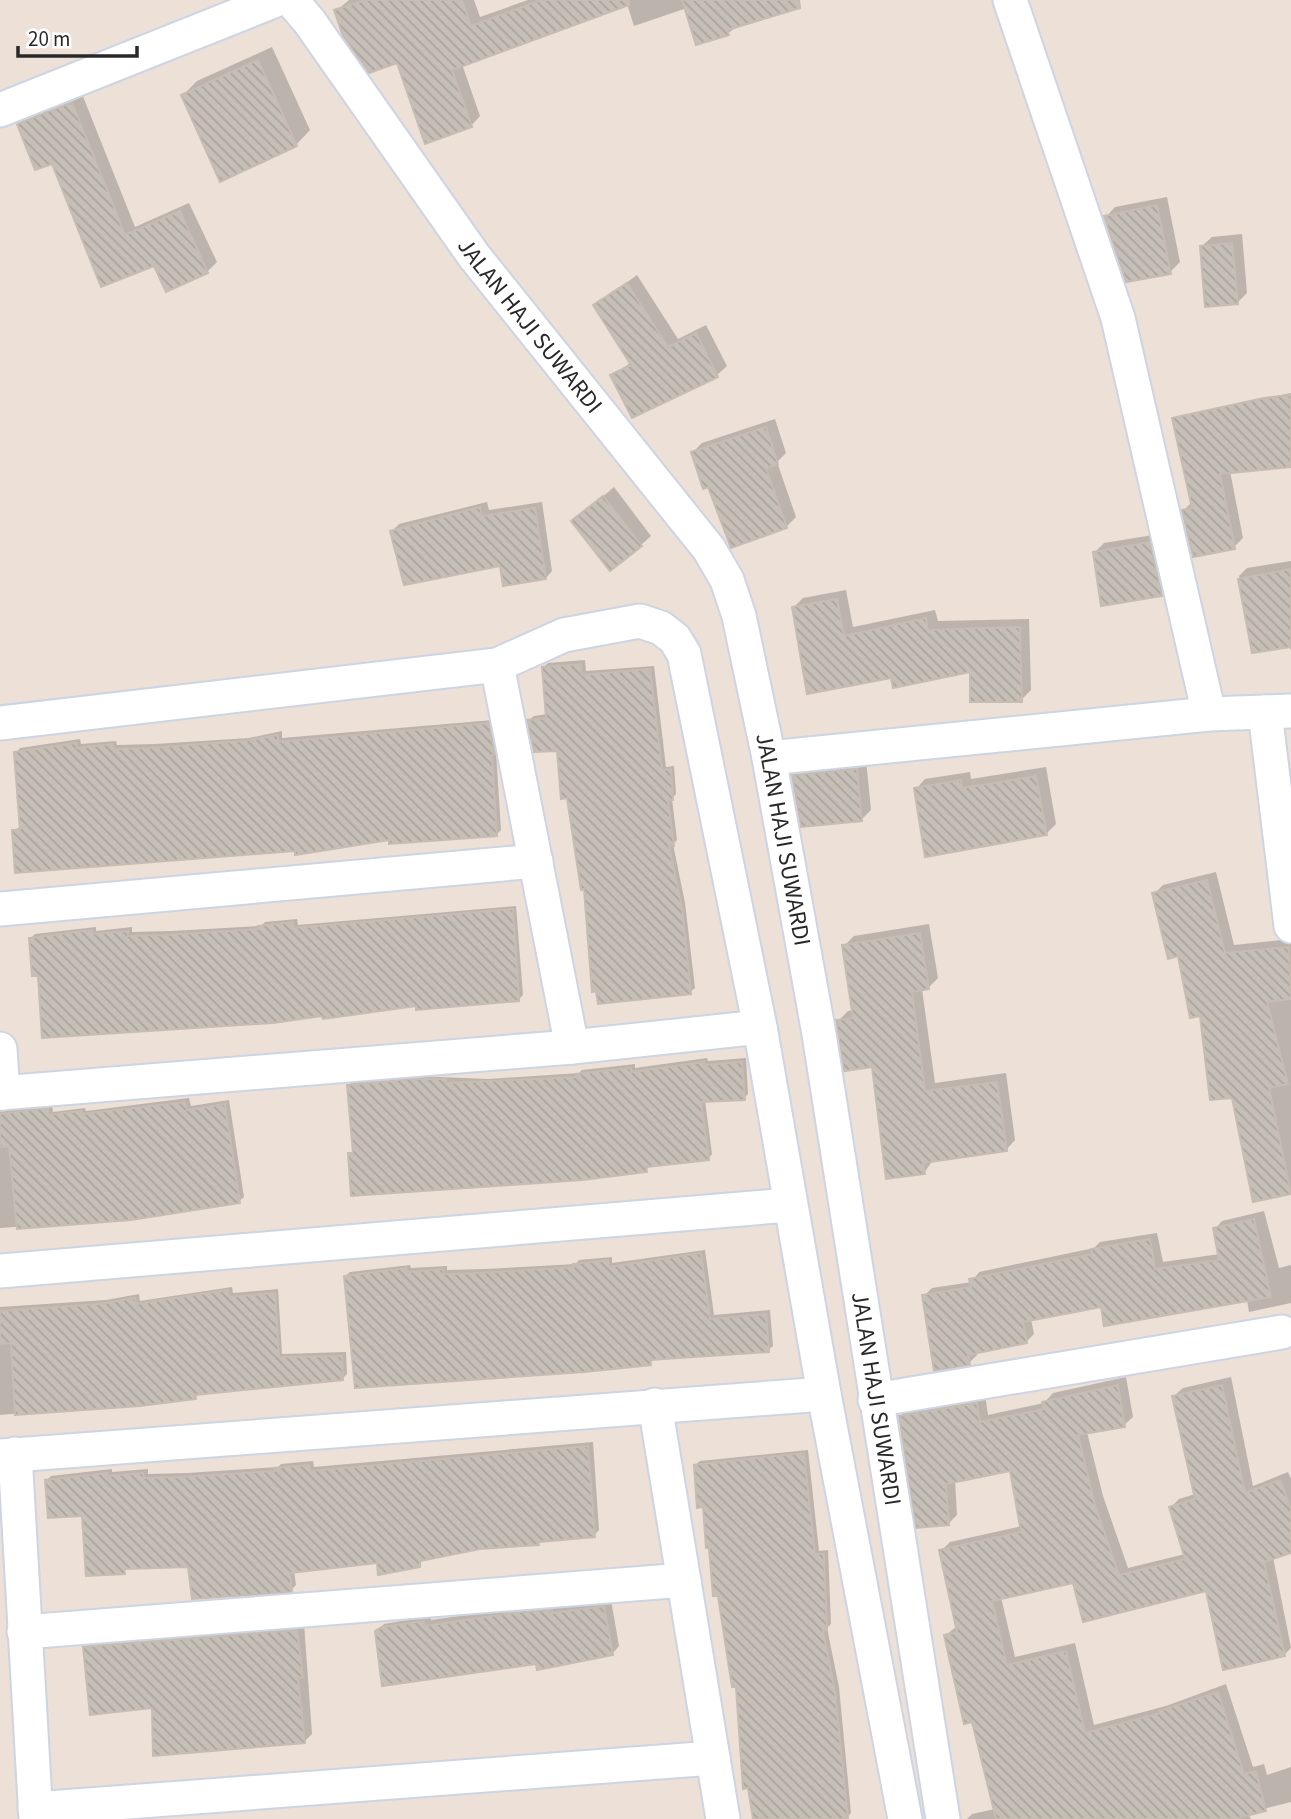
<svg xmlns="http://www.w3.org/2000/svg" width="1291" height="1819" viewBox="0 0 1291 1819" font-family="'Source Sans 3',sans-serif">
<defs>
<pattern id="building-back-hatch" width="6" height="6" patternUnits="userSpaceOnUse" patternTransform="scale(1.75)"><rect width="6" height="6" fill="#c6bfb7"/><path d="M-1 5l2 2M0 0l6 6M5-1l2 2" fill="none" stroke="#aaa49d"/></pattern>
</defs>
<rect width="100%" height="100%" fill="#ece0d7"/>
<!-- shadow -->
<path fill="#0003" d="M349,0H474L480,17L528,0H778L728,33L687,8L634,26L627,4L462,64L480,116L471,126L398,60L336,11Z
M272,47L310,130L296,145L183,95L197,81Z
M82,94L135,227L189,203L217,262L207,272L155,264L102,285L53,162L19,124L29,115Z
M1167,197L1180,262L1170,272L1106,217L1115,207Z
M1242,234L1247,293L1237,303L1202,246L1212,237Z
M637,275L678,339L706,325L727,366L717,375L613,376L631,362L596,305Z
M1291,393V465L1230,471L1243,538L1234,547L1184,510L1192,502L1184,415Z
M775,419L786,453L777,462L796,517L786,527L709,485L693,452L702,443Z
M614,487L651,536L641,545L574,521Z
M487,502L489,510L542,502L552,571L546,578L392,531L399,524Z
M1159,534L1171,585L1161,594L1095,552L1104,543Z
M1291,561V650L1288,645L1253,651L1239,576L1247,568Z
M846,590L853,627L935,610L938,621L1029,619L1031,690L1021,700L971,670L893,676L794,607L803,598Z
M585,660L586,671L654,666L666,767L674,766L676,794L672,799L677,840L673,844L685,903L695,988L690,992L586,887L559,749L529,720L534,716L548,714L544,667L548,663Z
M493,720L499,749L496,752L501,830L497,834L390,838L296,849L13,831L21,826L16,753L20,748L80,739L81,744L116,741L117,745L155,744L249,738L282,731V738Z
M866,760L871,810L861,820L794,776L803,766Z
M1046,767L1056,824L1046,834L916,789L925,779L970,772L971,779Z
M1216,872L1234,945L1291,939V1192L1255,1200L1233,1096L1154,894L1163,885Z
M516,906L523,995L518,1000L417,1004L324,1014L39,974L31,938L35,934L96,927V931L132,927V932L171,931L261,926L265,922L297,919L298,925Z
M929,924L938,978L928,988L922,989L935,1083L1006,1073L1015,1140L1006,1150L933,1160L924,1173L874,1065L838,1021L848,1011L854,1010L844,946L854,936Z
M707,1058L708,1061L746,1058L748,1094L744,1098L705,1100L712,1154L708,1159L650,1166L646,1170L350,1154L354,1149L348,1086L353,1082L415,1076L488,1079L579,1073L582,1070L635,1064V1068Z
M189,1098L191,1106L229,1100L244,1197L239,1201L131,1219L0,1228V1108L52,1105L53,1112L85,1108L86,1111Z
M1264,1211L1279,1268L1291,1265V1303L1249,1312L1247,1300L1102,1305L1031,1319L1034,1334L1026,1342L976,1351L977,1355L969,1363L924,1296L932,1288L972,1282L979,1272L1094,1248L1100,1242L1157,1233L1163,1262L1220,1254L1215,1229L1222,1221Z
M705,1250L714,1315L770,1310L773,1346L768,1350L655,1358L650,1363L345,1276L350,1272L410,1265L411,1268L447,1266V1270L485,1269L576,1264L579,1260L612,1257V1263Z
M232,1287L233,1293L278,1289L282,1354L346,1352L347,1374L343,1378L199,1394L195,1398L0,1415V1307L106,1300L139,1294L140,1301Z
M1126,1377L1133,1417L1124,1425L1087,1432L1103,1496L1128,1568L1185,1554L1171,1507L1179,1499L1195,1494L1174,1396L1183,1388L1231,1377L1253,1486L1288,1472L1291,1479V1551L1273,1557L1291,1648L1284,1655L1207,1589L1074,1581L1001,1597L1015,1657L1075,1643L1094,1725L1166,1706L1226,1684L1253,1767L1264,1764L1267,1775L1291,1767V1802L1248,1813L1251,1819H967L972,1814L995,1809L973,1720L946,1635L957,1626L941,1551L950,1542L1022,1526L1011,1469L955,1480L957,1515L949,1523L901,1416L909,1408L985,1395L988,1415L1044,1403L1053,1393Z
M593,1442L599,1530L594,1535L542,1540L538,1544L480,1547L424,1559L419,1565L379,1561L294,1571L296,1585L291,1590L189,1566L128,1567L124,1572L84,1514L46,1481L51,1476L112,1469V1472L148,1469V1474L187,1473L278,1467L281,1464L313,1461L314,1467Z
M808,1450L819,1551L828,1550L831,1624L827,1628L839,1687L851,1813L847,1817L831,1819H754L738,1685L695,1465L700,1461Z
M611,1600L619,1646L613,1653L538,1662L377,1631L384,1624L431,1616V1620L527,1606L558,1604L559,1607Z
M304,1623L312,1734L304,1742L154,1706L85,1647L92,1640Z"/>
<!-- building -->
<path fill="url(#building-back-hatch)" stroke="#c7bcb1" stroke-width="2" d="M365,0H462L471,26L541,0H629V5L452,70L472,127L425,144L397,63L369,73L343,36L334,10Z
M682,0H799L800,8L727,30L729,35L696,45Z
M258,60L297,146L220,182L181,95Z
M72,102L125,235L180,211L208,273L166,292L154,266L101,287L52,164L35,170L17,124Z
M1157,205L1171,274L1126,282L1104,216Z
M1232,243L1238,304L1205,307L1200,246Z
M627,283L668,347L696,333L718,377L632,418L610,375L631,365L593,305Z
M1291,395V467L1220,474L1235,549L1193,557L1182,510L1192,508L1172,418L1264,398Z
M766,427L778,464L766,468L787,528L731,548L708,487L703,489L691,452Z
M603,496L642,546L610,571L571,521Z
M480,507L482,516L535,508L546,579L503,586L500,566L404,585L390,531Z
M1150,542L1162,596L1101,606L1093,552Z
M1291,569V647L1252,653L1238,579Z
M837,599L844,636L926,618L928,630L1020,627L1022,702H970V672L893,688L891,678L807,694L792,607Z
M581,664L582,675L650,669L662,770L671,769L673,800L668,801L674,846H669L682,908L691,994L598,1004L596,991L592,992L584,889L581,890L567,798L561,799L557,751L534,752L527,720L546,718L542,667Z
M489,723L495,755H492L497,836L389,844V840L295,855V851L15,873L12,830H20L14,752L76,743L77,748L112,744L113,749L149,748L243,741L278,735V742Z
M857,769L862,821L801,827L792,775Z
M1036,776L1047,835L925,857L914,788L961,780L962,788Z
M1207,880L1225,953L1289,947L1291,999L1267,1002L1288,1084L1269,1088L1291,1194L1253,1202L1232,1098L1210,1100L1200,1016L1190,1018L1178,956L1168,959L1152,893Z
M513,909L519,1001L416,1010V1006L323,1019L322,1016L273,1023L42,1038L38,976H32L29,938L92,930V934L128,931V936L165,935L259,929L258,926L293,922L294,928Z
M920,933L929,989L912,992L925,1091L997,1082L1007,1151L923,1163L925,1174L886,1179L872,1067L844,1071L836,1020L853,1018L842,945Z
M704,1062V1065L742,1062L745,1100L701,1102L709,1160L646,1167L647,1172L582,1180L351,1196L348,1153H353L347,1085L410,1079H446V1083L576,1077V1074L631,1068V1072Z
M185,1102L187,1110L225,1104L240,1203L131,1220L17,1229L9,1146L0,1147V1114L48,1108L49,1115L81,1111L82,1114Z
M1254,1219L1271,1297L1104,1326L1101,1307L1023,1322L1027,1343L968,1355L970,1365L934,1371L922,1295L971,1287L969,1279L1092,1254L1091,1249L1150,1239L1155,1269L1219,1260L1213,1228Z
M701,1253L710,1319L766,1314L769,1352L650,1360L651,1365L584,1372L355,1388L344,1276L406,1268L407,1272L443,1269L444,1274L480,1273L574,1267L573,1264L608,1260L609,1267Z
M228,1290L229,1297L275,1293L279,1357L342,1356L343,1380L195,1395L196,1399L140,1406L15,1415L11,1343L0,1344V1311L100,1304L135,1298L136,1304Z
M1118,1385L1125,1427L1078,1435L1095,1505L1119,1575L1185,1559L1169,1507L1195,1499L1172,1396L1222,1385L1245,1493L1280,1480L1291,1509V1553L1264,1562L1285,1656L1223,1670L1206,1591L1083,1622L1073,1583L992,1601L1007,1665L1066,1651L1085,1733L1160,1713L1159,1711L1218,1692L1244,1774L1256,1771L1266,1811L1234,1819H996L972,1722L964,1724L944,1635L957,1632L939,1550L1021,1532L1010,1471L946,1484L949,1525L916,1528L899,1416L977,1403L980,1422L1044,1409L1042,1402Z
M588,1446L595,1537L538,1542L539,1545L480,1549L420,1561V1567L378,1575L377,1563L290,1573L292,1592L192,1599L188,1567L124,1569L125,1574L86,1576L82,1516L48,1518L45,1480L107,1473L108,1476L143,1473L144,1478L181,1477L275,1471L274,1468L309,1465L310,1471Z
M804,1453L815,1554H824L827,1630H823L835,1692L848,1819H753L748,1788L743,1789L736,1687H732L718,1596H713L709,1548H706L703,1507L697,1508L694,1465Z
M604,1606L613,1655L537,1670L536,1664L382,1686L375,1631L382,1627L424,1621L425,1626L519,1612L552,1610V1613Z
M297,1630L303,1677L298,1678L305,1743L153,1756L152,1708L90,1715L83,1647Z"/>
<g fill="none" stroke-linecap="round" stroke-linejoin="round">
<defs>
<g id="street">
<path id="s1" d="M291,0L309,21L474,256L709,549L727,580L739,616L769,758L819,1034L943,1819"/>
<path d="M1010,0L1118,318L1209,714"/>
<path d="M0,110L276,0"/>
<path d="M497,665L572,1047"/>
<path d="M1265,712L1291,926"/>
<path d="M0,723L497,665L564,635L640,621L661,628L675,639L684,654L760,1027L824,1394L905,1819"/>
<path d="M769,758L1209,714L1291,711"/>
<path d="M0,909L536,861"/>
<path d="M0,1049L3,1093"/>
<path d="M0,1093L572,1047L760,1027"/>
<path d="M0,1271L789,1205"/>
<path d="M875,1400L1282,1332"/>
<path d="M655,1405L723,1819"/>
<path d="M15,1454L36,1819"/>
<path d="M0,1456L824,1394"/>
<path d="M24,1632L684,1580"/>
<path d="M35,1809L713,1758"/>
</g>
</defs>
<!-- street casing -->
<use href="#street" stroke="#cdd4e3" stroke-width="37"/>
<!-- street -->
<use href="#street" stroke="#fff" stroke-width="33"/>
</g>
<g text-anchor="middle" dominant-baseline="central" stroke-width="5" stroke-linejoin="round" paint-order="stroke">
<!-- street labels -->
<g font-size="24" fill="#282828" stroke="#fff">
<text stroke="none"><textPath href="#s1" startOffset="404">JALAN HAJI SUWARDI</textPath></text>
<text stroke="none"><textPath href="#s1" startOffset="992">JALAN HAJI SUWARDI</textPath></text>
<text stroke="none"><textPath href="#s1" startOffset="1559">JALAN HAJI SUWARDI</textPath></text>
</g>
</g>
<!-- scale -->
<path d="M18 46v10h119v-10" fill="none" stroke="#282828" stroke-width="3.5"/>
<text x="28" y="46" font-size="21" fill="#282828" stroke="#ffffff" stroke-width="5" paint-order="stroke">20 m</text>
</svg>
